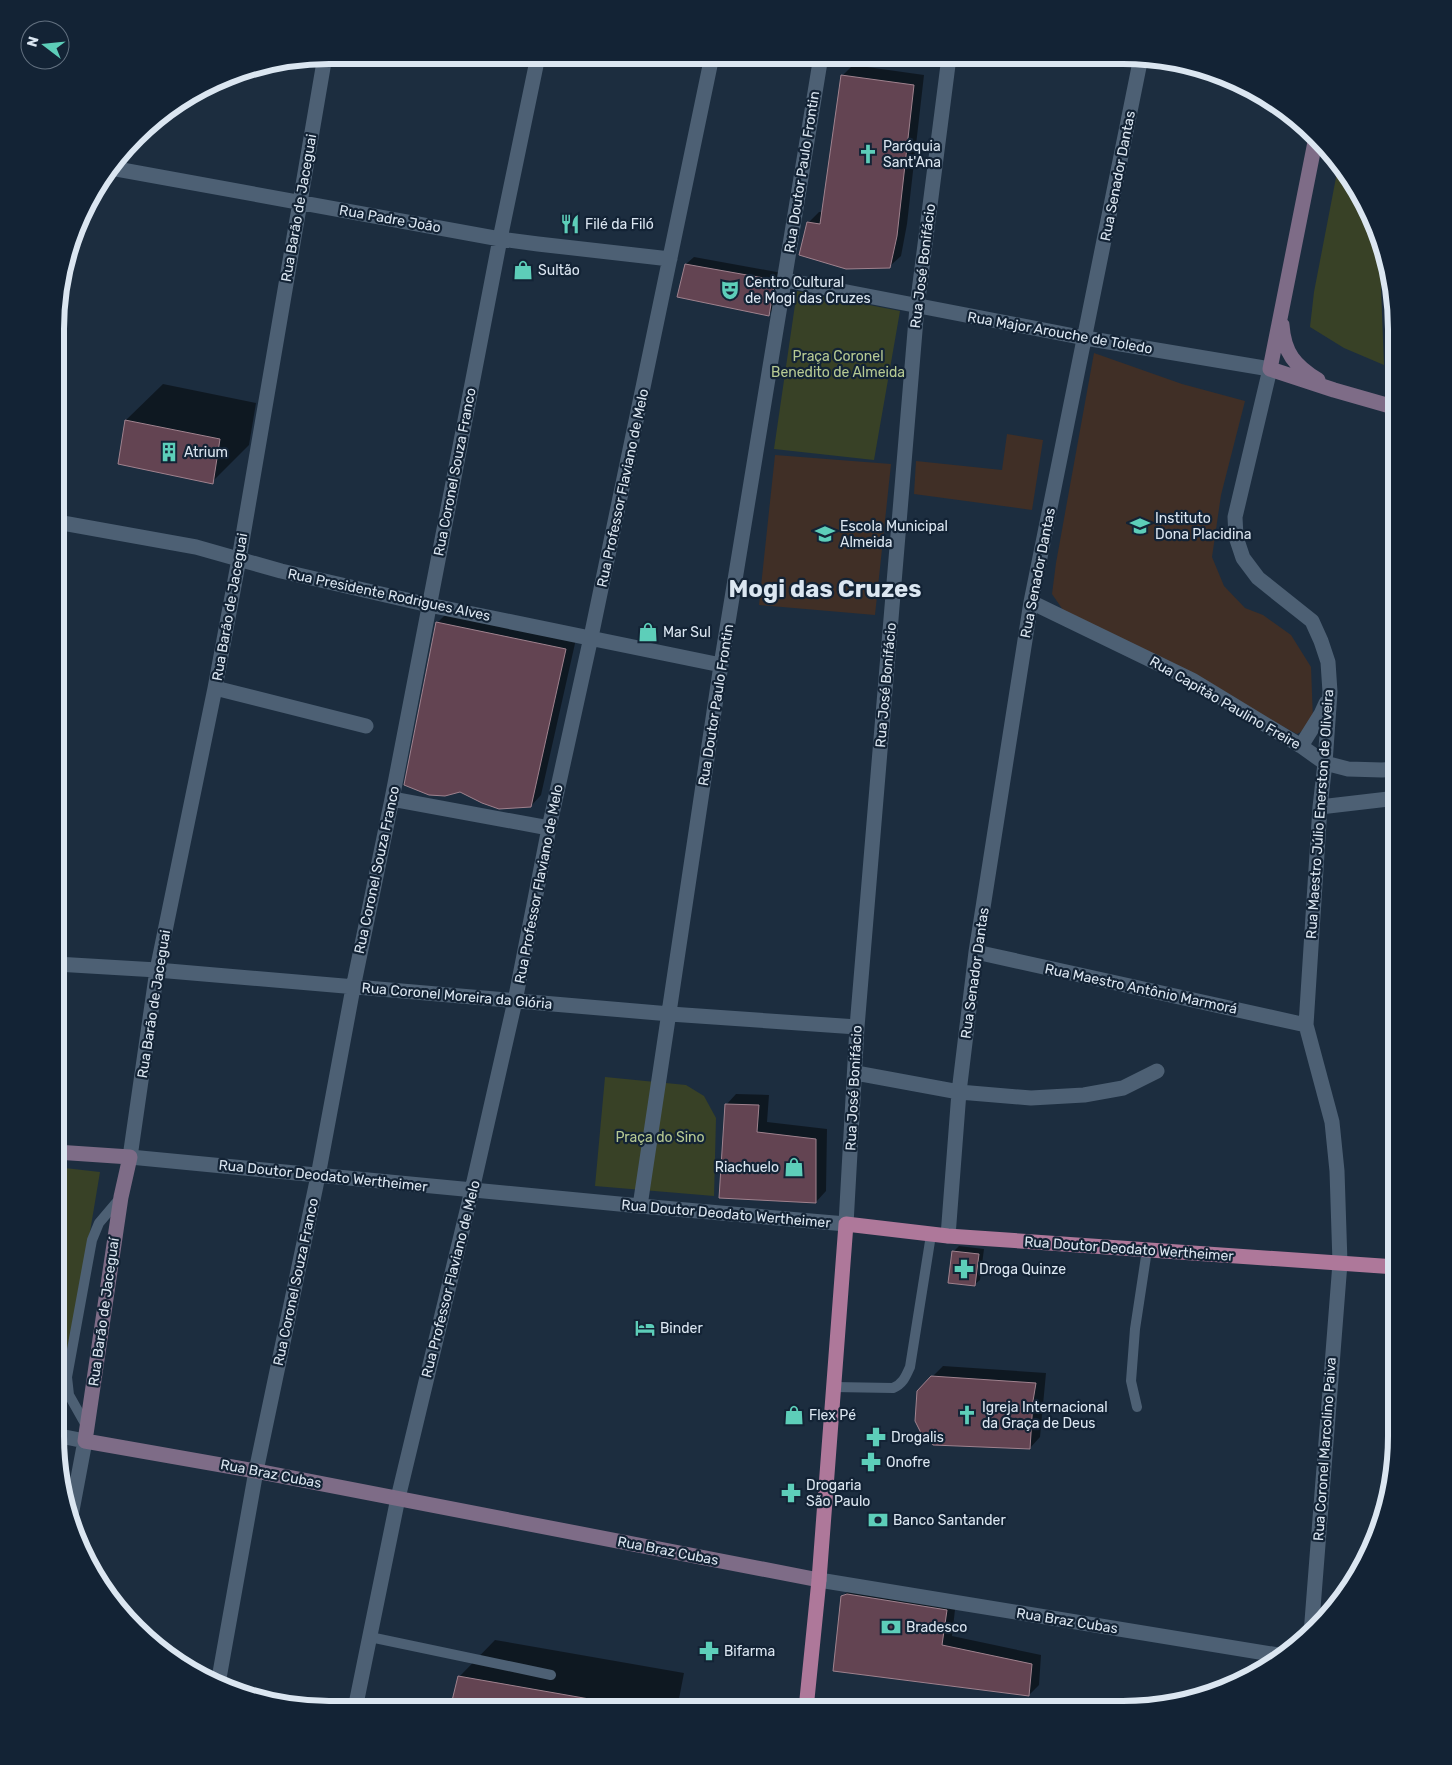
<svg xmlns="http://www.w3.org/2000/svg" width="1452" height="1765" viewBox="0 0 1452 1765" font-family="Rubik,sans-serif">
<rect width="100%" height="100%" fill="#1c2d3f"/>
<!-- education -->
<path fill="#402f26" d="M1094,353L1182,384L1245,401L1221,495L1212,557L1224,586L1245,608L1263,615L1291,635L1311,667L1313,720L1308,728L1297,734L1063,610L1052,594L1056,563Z
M1007,434L1043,440L1032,510L914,494L916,461L1002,470Z
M775,455L891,464L875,615L759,605Z"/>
<!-- green -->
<path fill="#384126" d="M1339,162L1360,192L1379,237L1384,365L1344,348L1310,327L1314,292Z
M797,291L900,311L874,460L774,449Z
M605,1077L686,1085L704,1096L716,1118L714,1196L595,1186Z
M56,1167L100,1172L58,1423L55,1422Z"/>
<!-- shadow -->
<path fill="#0007" d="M853,65L924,75L907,224L901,256L890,266L808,223L819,212H823L842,76Z
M694,257L782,273L776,307L768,315L686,264Z
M163,384L256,403L249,445L212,482L126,420Z
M448,612L576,639L541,795L531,806L437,623Z
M736,1094L769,1095L767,1122L827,1129L826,1191L816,1202L726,1105Z
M959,1246L984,1249L980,1280L974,1285L949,1282L954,1251Z
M943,1366L1046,1373L1040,1437L1030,1448L932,1377Z
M852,1587L956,1601L952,1636L1041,1655L1039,1685L1029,1695L842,1597Z
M495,1640L684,1673L677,1709H451L459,1677Z"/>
<!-- building -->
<path fill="#634452" stroke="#9f828e" d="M841,75L914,85L897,236L890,268L846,269L799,255L807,222L820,224Z
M685,264L775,280L769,316L677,297Z
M125,420L220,439L213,484L118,464Z
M436,622L566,649L531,807L499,809L482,803L460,792L445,796L429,795L404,785Z
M725,1104L759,1105L757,1132L816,1139V1203L719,1198Z
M952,1251L979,1254L975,1286L948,1283Z
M931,1376L1036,1383L1033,1401L1030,1449L933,1445L922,1435L915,1421L917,1391Z
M847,1594L947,1610L942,1645L1032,1664L1029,1696L833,1671L841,1596Z
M458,1676L595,1700L594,1709H450Z"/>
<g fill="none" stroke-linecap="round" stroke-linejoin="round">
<!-- lane -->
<path stroke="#4d6074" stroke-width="10" d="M834,1387L893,1388C903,1384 906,1376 910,1367L931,1235
M1137,1407L1131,1381L1135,1329L1147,1250
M87,1427L69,1395L67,1377L92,1240L99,1223L121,1197
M370,1637L551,1675"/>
<!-- street -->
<path stroke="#4d6074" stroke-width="15" d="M325,56L239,559L215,688L157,970L130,1157L640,1206L846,1224L857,1027L917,307L949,57
M111,168L500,239L538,244L670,259
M785,280L1085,338L1270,369L1235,517L1236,537L1243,558L1258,578L1312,621L1321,641L1328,662L1330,692L1325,763L1320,807L1306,1025L1332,1122L1337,1171L1340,1263L1311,1634
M57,522L196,547L281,571L429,605L721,665
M1031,602L1192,680L1301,746L1325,763L1348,769L1382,770L1397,769
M215,688L366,726
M1301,746L1321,714L1326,703
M392,799L549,828
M1320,807L1397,798
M976,952L1306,1025
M56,964L157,970L670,1014L857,1027
M856,1073L959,1092L1031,1098L1084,1095L1123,1088L1157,1071
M640,1206L721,665L821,56
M948,1236L959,1092L976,952L1031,602L1141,57
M55,1435L85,1441L70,1521
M819,1580L1284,1656
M218,1684L256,1471L318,1176L353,988L392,799L500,239L538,56
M355,1709L398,1498L472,1190L515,1001L549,828L591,637L712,56"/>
<!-- secondary -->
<path stroke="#7e6c87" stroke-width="15" d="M1316,137L1270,369L1334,390L1397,408
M1282,325C1284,353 1295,366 1318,380
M56,1152L130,1157L121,1197L85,1441L256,1471L819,1580"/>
<!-- primary -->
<path stroke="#ae789a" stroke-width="15" d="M806,1709L819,1580L846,1224L948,1236L1396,1267"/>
</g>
<!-- icons -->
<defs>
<symbol id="church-bare" viewBox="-9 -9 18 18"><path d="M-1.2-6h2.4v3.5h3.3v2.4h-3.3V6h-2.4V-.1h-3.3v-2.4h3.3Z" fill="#5dceb9" stroke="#132335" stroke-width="2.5" paint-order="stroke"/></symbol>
<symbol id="restaurant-bare" viewBox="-9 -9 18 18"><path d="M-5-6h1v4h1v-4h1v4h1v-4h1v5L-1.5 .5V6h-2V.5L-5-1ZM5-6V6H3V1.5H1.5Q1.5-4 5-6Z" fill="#5dceb9" stroke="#132335" stroke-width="2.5" paint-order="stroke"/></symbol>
<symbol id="shop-bare" viewBox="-9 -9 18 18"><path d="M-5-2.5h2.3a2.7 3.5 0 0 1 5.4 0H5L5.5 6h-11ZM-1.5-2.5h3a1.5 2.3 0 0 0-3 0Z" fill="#5dceb9" stroke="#132335" stroke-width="2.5" paint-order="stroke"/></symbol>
<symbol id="theatre-bare" viewBox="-9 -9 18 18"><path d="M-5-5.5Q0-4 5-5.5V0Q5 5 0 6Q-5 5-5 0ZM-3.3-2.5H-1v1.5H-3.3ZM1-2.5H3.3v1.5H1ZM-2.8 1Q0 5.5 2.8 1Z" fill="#5dceb9" stroke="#132335" stroke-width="2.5" paint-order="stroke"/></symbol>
<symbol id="building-bare" viewBox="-9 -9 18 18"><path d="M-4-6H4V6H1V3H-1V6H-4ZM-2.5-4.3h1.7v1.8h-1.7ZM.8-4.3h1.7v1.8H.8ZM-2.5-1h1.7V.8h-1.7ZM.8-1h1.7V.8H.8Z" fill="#5dceb9" stroke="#132335" stroke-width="2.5" paint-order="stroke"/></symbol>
<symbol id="school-bare" viewBox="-9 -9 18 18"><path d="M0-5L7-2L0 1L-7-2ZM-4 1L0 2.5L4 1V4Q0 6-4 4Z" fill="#5dceb9" stroke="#132335" stroke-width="2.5" paint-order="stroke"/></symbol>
<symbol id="pharmacy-bare" viewBox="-9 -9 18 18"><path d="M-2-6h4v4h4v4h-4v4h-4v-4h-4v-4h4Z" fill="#5dceb9" stroke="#132335" stroke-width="2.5" paint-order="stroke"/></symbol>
<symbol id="hotel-bare" viewBox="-9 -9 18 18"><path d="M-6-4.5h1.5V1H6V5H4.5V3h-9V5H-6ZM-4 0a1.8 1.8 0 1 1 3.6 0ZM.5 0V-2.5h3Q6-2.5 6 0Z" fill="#5dceb9" stroke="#132335" stroke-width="2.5" paint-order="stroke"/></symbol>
<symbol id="bank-bare" viewBox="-9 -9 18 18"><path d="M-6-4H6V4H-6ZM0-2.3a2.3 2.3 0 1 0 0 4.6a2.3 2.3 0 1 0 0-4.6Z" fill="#5dceb9" stroke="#132335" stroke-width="2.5" paint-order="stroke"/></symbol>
</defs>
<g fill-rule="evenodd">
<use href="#church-bare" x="854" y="140" width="28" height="28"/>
<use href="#restaurant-bare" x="556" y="210" width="28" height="28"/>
<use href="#shop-bare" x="509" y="256" width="28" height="28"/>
<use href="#theatre-bare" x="716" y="276" width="28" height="28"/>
<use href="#building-bare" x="155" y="438" width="28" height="28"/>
<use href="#school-bare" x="1126" y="512" width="28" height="28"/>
<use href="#school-bare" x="811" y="520" width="28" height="28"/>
<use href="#shop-bare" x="634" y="618" width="28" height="28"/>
<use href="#shop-bare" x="780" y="1153" width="28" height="28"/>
<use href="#pharmacy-bare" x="950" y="1255" width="28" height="28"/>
<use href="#hotel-bare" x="631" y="1314" width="28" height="28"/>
<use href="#shop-bare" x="780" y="1401" width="28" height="28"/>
<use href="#church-bare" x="953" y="1401" width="28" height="28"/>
<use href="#pharmacy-bare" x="862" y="1423" width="28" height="28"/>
<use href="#pharmacy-bare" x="857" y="1448" width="28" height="28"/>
<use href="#pharmacy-bare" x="777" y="1479" width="28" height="28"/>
<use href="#bank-bare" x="864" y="1506" width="28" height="28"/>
<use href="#bank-bare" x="877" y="1613" width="28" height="28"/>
<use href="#pharmacy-bare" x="695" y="1637" width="28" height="28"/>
</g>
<g text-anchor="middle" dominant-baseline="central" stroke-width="4.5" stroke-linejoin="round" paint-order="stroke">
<!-- poi labels -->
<g font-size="14" fill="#dbe6f1" stroke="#132335" text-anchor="start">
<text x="883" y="146">Paróquia<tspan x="883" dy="16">Sant'Ana</tspan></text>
<text x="585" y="224">Filé da Filó</text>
<text x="538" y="270">Sultão</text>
<text x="745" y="282">Centro Cultural<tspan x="745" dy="16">de Mogi das Cruzes</tspan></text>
<text x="184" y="452">Atrium</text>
<text x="1155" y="518">Instituto<tspan x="1155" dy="16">Dona Placidina</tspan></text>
<text x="840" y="526">Escola Municipal<tspan x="840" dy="16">Almeida</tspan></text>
<text x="663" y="632">Mar Sul</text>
<text x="779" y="1167" text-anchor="end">Riachuelo</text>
<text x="979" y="1269">Droga Quinze</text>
<text x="660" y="1328">Binder</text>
<text x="982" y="1407">Igreja Internacional<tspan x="982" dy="16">da Graça de Deus</tspan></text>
<text x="809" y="1415">Flex Pé</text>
<text x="891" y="1437">Drogalis</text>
<text x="886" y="1462">Onofre</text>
<text x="806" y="1485">Drogaria<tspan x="806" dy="16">São Paulo</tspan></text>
<text x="893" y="1520">Banco Santander</text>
<text x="906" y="1627">Bradesco</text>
<text x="724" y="1651">Bifarma</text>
</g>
<!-- street labels -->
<g font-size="14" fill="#dbe6f1" stroke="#132335">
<text transform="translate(802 172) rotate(-81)">Rua Doutor Paulo Frontin</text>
<text transform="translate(1118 176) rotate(-79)">Rua Senador Dantas</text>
<text transform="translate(299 208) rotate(-80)">Rua Barão de Jaceguai</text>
<text transform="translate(390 219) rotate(10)">Rua Padre João</text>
<text transform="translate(923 266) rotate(-83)">Rua José Bonifácio</text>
<text transform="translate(1060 333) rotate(10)">Rua Major Arouche de Toledo</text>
<text transform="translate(455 472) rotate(-79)">Rua Coronel Souza Franco</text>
<text transform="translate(623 488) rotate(-78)">Rua Professor Flaviano de Melo</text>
<text transform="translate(1038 573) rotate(-79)">Rua Senador Dantas</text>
<text transform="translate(389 595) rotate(12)">Rua Presidente Rodrigues Alves</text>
<text transform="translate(230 607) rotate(-80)">Rua Barão de Jaceguai</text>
<text transform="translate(886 685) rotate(-85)">Rua José Bonifácio</text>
<text transform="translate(1225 703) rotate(30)">Rua Capitão Paulino Freire</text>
<text transform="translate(716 705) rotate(-81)">Rua Doutor Paulo Frontin</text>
<text transform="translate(1320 814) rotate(-86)">Rua Maestro Júlio Enerston de Oliveira</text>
<text transform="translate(377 870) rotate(-78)">Rua Coronel Souza Franco</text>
<text transform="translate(539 884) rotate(-79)">Rua Professor Flaviano de Melo</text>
<text transform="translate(975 973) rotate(-82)">Rua Senador Dantas</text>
<text transform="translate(1141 989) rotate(12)">Rua Maestro Antônio Marmorá</text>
<text transform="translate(457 996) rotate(5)">Rua Coronel Moreira da Glória</text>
<text transform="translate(154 1004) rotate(-81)">Rua Barão de Jaceguai</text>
<text transform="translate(854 1088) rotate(-87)">Rua José Bonifácio</text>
<text transform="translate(323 1176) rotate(6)">Rua Doutor Deodato Wertheimer</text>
<text transform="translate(726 1214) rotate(5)">Rua Doutor Deodato Wertheimer</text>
<text transform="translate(1129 1249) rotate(4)">Rua Doutor Deodato Wertheimer</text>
<text transform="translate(451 1279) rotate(-76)">Rua Professor Flaviano de Melo</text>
<text transform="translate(296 1282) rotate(-78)">Rua Coronel Souza Franco</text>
<text transform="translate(104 1312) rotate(-82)">Rua Barão de Jaceguaí</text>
<text transform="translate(1325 1449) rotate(-86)">Rua Coronel Marcolino Paiva</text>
<text transform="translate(271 1474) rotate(11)">Rua Braz Cubas</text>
<text transform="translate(668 1551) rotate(11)">Rua Braz Cubas</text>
<text transform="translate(1067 1621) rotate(9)">Rua Braz Cubas</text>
</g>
<!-- park labels -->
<g font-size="14" fill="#b7ca93" stroke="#132335">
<text x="838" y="356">Praça Coronel<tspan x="838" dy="16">Benedito de Almeida</tspan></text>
<text x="660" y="1137">Praça do Sino</text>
</g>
<!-- town labels -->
<g font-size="24" font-weight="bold" fill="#dbe6f1" stroke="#132335">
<text x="825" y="589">Mogi das Cruzes</text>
</g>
</g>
<!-- crop -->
<path d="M0 0H1452V1765H0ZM329 64H1123A265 265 0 0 1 1388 329V1436A265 265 0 0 1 1123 1701H329A265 265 0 0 1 64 1436V329A265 265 0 0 1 329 64Z" fill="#132335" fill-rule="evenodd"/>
<path fill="none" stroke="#dbe6f1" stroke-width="6" d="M329 64H1123A265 265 0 0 1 1388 329V1436A265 265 0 0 1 1123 1701H329A265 265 0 0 1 64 1436V329A265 265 0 0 1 329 64Z"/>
<!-- north arrow -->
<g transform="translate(45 45) rotate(286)"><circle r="24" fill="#132335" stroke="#637180"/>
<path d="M0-4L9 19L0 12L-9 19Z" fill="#5dceb9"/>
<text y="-8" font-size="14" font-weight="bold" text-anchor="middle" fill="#dbe6f1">N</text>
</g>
</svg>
